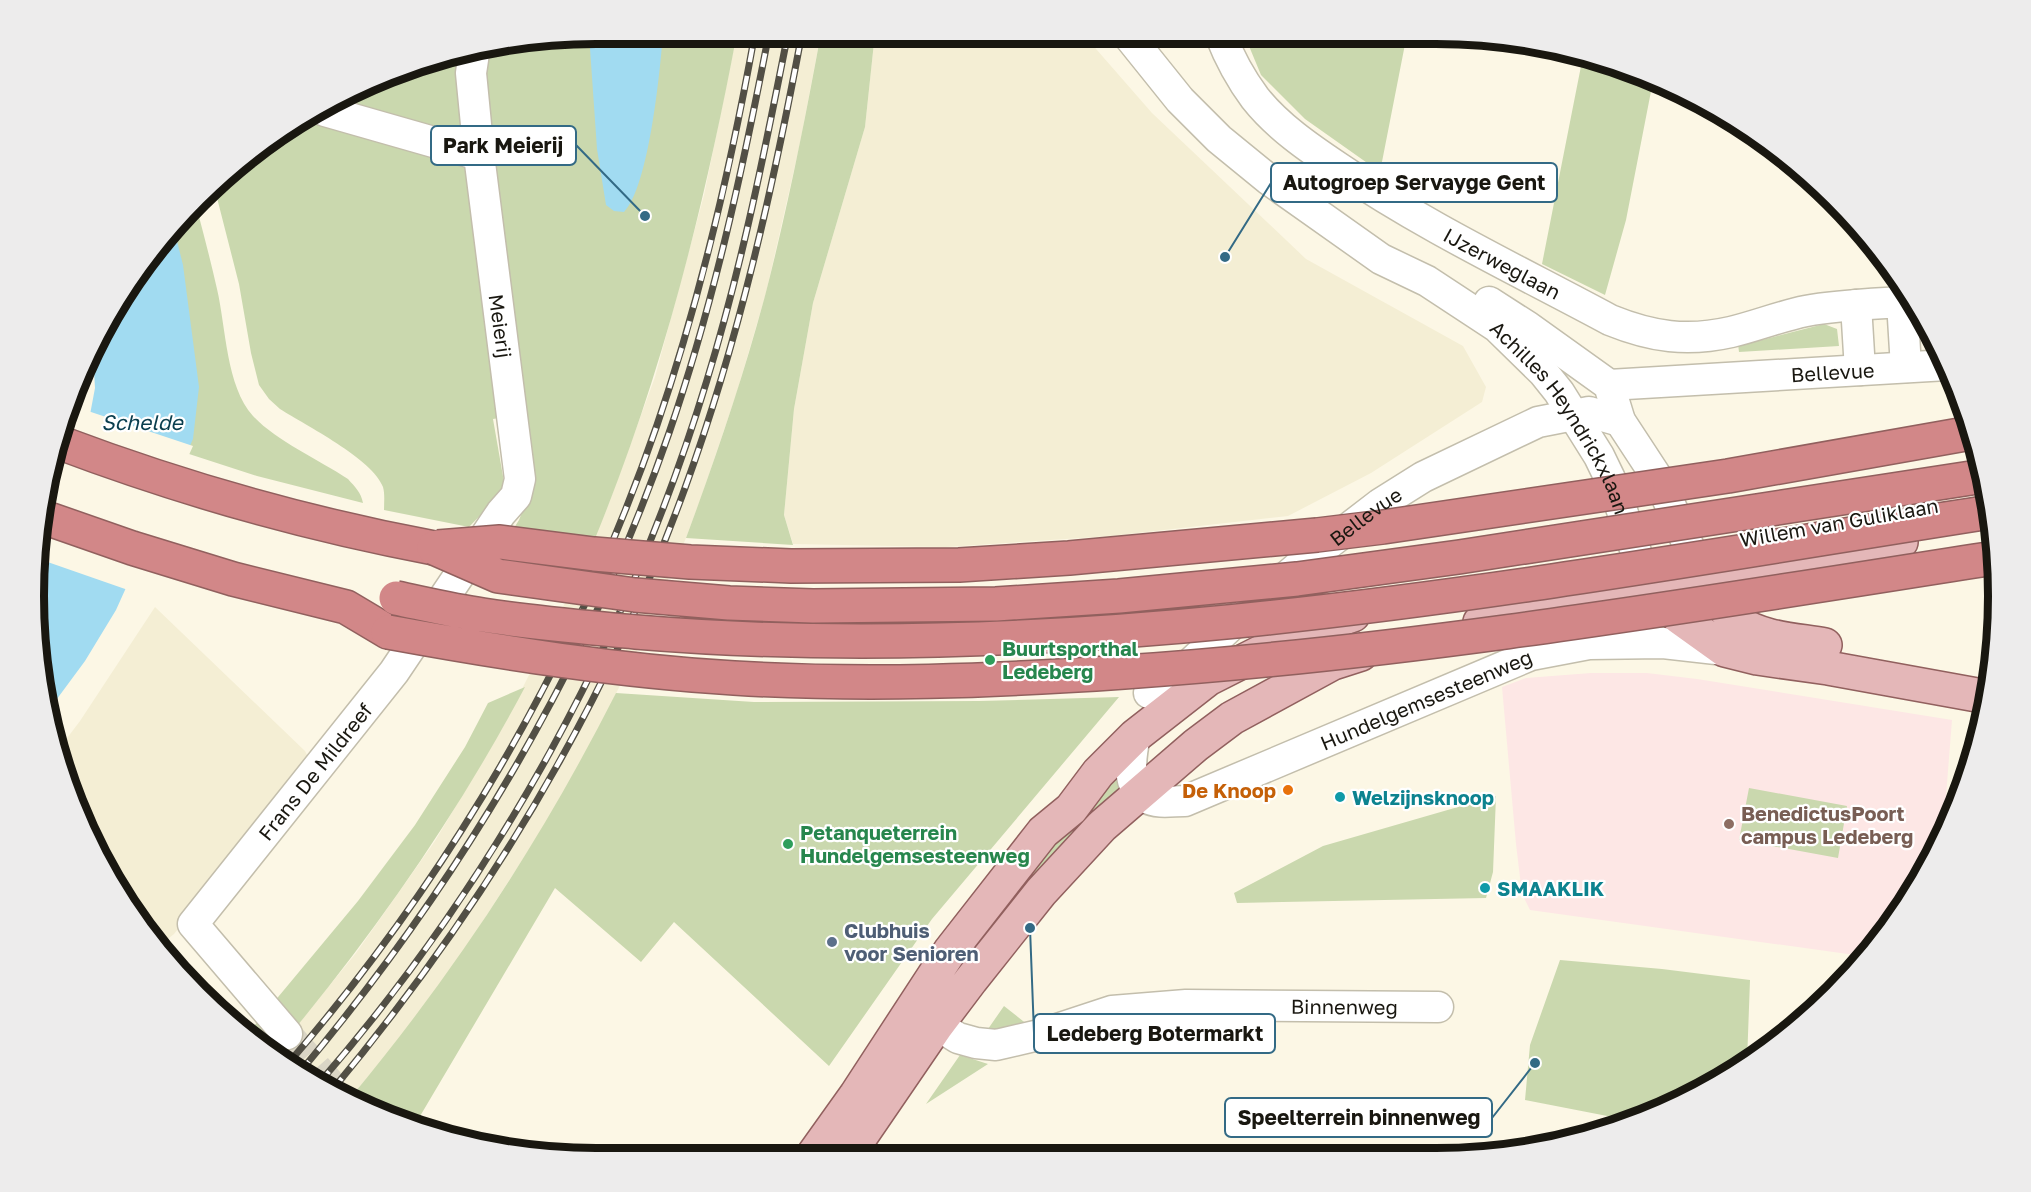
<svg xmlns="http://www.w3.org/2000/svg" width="2031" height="1192" viewBox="0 0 2031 1192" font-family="'Golos Text',sans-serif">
<rect width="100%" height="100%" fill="#fcf7e5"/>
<!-- built -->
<path fill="#f4eed4" d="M737,33H821L799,148L766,293L737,392L702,495L686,538L638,649L595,736L548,820L467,946L405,1032L351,1097L283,1064L273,1055L356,953L435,841L504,725L569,595L606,511L655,377L704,195Z
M875,33L1083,34L1152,113L1306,259L1463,346L1486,387L1482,402L1371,473L1288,516L1111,536L946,547L793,544L784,515L794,409L813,303L865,127Z
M155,607L305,751L309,759L307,765L174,934L158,947L149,938L63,777L58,750L80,721Z"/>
<!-- education -->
<path fill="#fde7e5" d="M1591,673H1647L1697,679L1952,720L1943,834L1903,909L1862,956L1530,910L1522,894L1516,844L1502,687L1526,678Z"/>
<!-- green -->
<path fill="#cad8ae" d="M596,33H737C704,208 662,376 594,541L514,528L519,520L525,505L518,415L493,419L504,482L499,496L469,527L384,510C384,503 385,494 383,487C373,459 305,425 280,409L269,399L259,385L251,353L239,284L215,190L254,149L415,63Z
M821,33H875L865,127L813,303L794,409L784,515L793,545L686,538C716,457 744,375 766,292C788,206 805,120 821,33Z
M1244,34H1407L1380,172L1305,119L1261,75Z
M1583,56L1616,63L1653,81L1626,220L1605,295L1542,264Z
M197,209C204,236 211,262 217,289C226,327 226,386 253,416C275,440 319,460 348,479C355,487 361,492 363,503L257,476L186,453L175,233Z
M1824,324L1837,329L1839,346L1739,352L1738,344L1762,340Z
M525,687C455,819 370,940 273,1055L249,1032L358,901L415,825L465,747L488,703Z
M616,693L754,702L979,701L1119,697L932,919L829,1066L674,922L641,962L555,888L413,1128L351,1097C455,972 542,839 616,693Z
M1119,760L1130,791L974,964L964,957Z
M1749,788L1847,806L1838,858L1739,840Z
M1496,796L1493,872L1486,898L1237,903L1234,893L1323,846Z
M1560,960L1662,969L1750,980L1747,1062L1716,1084L1633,1121L1525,1100L1530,1045Z
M1004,1006L1028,1025L997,1033L988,1029Z
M960,1055L988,1064L926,1104Z"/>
<!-- water -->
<path fill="#a1dbf1" d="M596,33H663C660,72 649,186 624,212L614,211L606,205L597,149L589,34Z
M175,233L183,265L199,387L193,439L116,610L85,661L51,707L33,596L39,560L46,549L68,493L89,420L95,388L93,354L128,283Z"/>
<!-- pier -->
<path fill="#fcf7e5" d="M88,411L193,446L128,590L39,559L65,492Z"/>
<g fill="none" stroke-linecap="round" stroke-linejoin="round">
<!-- minor-tunnel -->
<path stroke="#dad5c5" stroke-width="30" stroke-dasharray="30 15" stroke-linecap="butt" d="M287,1034L335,1089"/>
<defs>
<g id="minor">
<path id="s1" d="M1127,34L1180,100L1219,139L1268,179L1381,259L1427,281L1497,327L1543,372L1559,392L1599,456L1614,487L1637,555"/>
<path id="s2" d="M1220,34C1229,57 1240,78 1255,98C1277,126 1309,148 1339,168C1424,226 1519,271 1610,320C1652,337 1687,342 1731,332C1756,326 1781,316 1806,311C1837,305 1870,304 1902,302L1906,367"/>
<path d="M325,111L479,155"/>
<path d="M1489,302L1528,327L1609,385L1620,421L1660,482L1689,547"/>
<path d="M1856,305L1860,370"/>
<path id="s3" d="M1609,385L1947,365"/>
<path id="s4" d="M1149,693L1188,666L1245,612L1298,567L1380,504L1423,477L1538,422L1589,412L1620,421"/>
<path id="s5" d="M1135,736C1131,755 1125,787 1147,798C1157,804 1173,801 1185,801L1531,655L1589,644L1663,643L1725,650"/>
<path id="s6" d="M937,1025L958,1038L976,1043L996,1045L1039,1035L1112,1011L1186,1005L1438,1007"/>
<path id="s7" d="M287,1034L193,924L394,672L501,513L516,496L520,479L479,155L471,73L474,53"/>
</g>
<path id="major" d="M1705,581C1715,595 1725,612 1738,622C1762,639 1798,640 1825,645
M1656,591L1679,617L1725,650L1757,658L1828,668L1988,697
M1480,622L1653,587L1704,579L1901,542
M811,1158L856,1095L950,951L1043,832L1071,809L1098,773L1135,736L1208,679L1291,637L1353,615
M846,1158L937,1025L971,980L1041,892L1102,826L1196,745L1232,718L1333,663L1361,654"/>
<path id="highway" d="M58,442C180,488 306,524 434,548
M46,518L132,548L233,579L346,607L388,632"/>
</defs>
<!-- minor casing -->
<use href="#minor" stroke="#c3beac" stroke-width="33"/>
<!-- major casing -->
<use href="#major" stroke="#91605e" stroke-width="36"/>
<!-- highway casing -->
<use href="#highway" stroke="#91605e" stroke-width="36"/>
<!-- minor -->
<use href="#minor" stroke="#fff" stroke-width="30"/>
<!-- major -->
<use href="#major" stroke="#e4b7b8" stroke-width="33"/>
<!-- highway -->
<use href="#highway" stroke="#d28788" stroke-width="33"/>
<defs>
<path id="rail" d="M286,1066C449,878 576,660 657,425C701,297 731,166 755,33
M300,1072C459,883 588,667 669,433C714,303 743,168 769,33
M320,1082C496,880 629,637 707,380C742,266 765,150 788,33
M333,1089C482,910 605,708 685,488C739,340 773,188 802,33"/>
</defs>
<!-- rail casing -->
<use href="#rail" stroke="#524f45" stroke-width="7"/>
<!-- rail -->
<use href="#rail" stroke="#fff" stroke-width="4.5" stroke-dasharray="14" stroke-linecap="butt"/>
<defs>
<path id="highway-bridge" d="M438,547L500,542L594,554L690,562L791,566L959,565L1069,558L1317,535L1383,527L1728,476L1971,433
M434,548L498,576L635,595L729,603L813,606L996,604L1119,596L1297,579L1459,557L1984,476
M396,598C425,604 454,611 483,615C534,623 585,627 636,632C1091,670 1542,582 1990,512
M388,632C503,653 617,671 734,678C864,686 994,681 1124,672C1416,652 1705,603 1994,558"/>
</defs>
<!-- highway-bridge casing -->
<use href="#highway-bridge" stroke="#91605e" stroke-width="36" stroke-linecap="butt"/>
<!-- highway-bridge -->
<use href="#highway-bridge" stroke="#d28788" stroke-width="33"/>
</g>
<!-- markers -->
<g fill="#2e9e5b" stroke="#fff" stroke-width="2">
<circle cx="990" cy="660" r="6"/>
<circle cx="788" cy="844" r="6"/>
</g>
<circle fill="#e8710a" stroke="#fff" stroke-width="2" cx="1288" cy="790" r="6"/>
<g fill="#0f9aa8" stroke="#fff" stroke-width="2">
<circle cx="1340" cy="797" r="6"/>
<circle cx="1485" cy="888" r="6"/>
</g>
<circle fill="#8d6e63" stroke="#fff" stroke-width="2" cx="1729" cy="824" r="6"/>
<circle fill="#5c6f8a" stroke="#fff" stroke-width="2" cx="832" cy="942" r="6"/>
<g text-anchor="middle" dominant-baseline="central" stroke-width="4.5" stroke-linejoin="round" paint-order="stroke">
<!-- street labels -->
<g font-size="20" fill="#191710" stroke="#fff">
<text stroke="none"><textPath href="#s2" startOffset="372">IJzerweglaan</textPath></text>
<text transform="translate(501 326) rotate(82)">Meierij</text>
<text stroke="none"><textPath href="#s3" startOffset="224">Bellevue</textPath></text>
<text stroke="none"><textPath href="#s1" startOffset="588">Achilles Heyndrickxlaan</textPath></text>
<text stroke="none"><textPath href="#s4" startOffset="280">Bellevue</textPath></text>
<text transform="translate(1839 522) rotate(-10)">Willem van Guliklaan</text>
<text stroke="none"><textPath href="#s5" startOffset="368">Hundelgemsesteenweg</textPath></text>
<text stroke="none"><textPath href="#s7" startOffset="340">Frans De Mildreef</textPath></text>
<text stroke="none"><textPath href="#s6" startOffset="417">Binnenweg</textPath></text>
</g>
<!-- leisure labels -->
<g font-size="20" font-weight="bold" fill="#27864d" stroke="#fff" text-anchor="start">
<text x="1002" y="648">Buurtsporthal<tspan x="1002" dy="23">Ledeberg</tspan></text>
<text x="800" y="832">Petanqueterrein<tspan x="800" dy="23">Hundelgemsesteenweg</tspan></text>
</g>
<!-- food labels -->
<g font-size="20" font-weight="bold" fill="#c56008" stroke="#fff" text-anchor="end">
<text x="1276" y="790">De Knoop</text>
</g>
<!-- culture labels -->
<g font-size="20" font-weight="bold" fill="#0d838f" stroke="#fff" text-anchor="start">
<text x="1352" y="797">Welzijnsknoop</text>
<text x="1497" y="888">SMAAKLIK</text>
</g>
<!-- education labels -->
<g font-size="20" font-weight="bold" fill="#785e54" stroke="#fff" text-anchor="start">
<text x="1741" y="813">BenedictusPoort<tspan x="1741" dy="23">campus Ledeberg</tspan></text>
</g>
<!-- service labels -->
<g font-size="20" font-weight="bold" fill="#4e5e75" stroke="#fff" text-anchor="start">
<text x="844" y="930">Clubhuis<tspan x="844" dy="23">voor Senioren</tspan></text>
</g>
<!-- water labels -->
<g font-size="21" font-style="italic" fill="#0a3e4e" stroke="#fff">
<text x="142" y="422">Schelde</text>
</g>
</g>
<!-- crop -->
<path d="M0 0H2031V1192H0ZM596 44H1436A552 552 0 0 1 1988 596V596A552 552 0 0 1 1436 1148H596A552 552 0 0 1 44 596V596A552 552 0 0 1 596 44Z" fill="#edecec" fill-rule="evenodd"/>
<path fill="none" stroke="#191710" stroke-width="8" d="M596 44H1436A552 552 0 0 1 1988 596V596A552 552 0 0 1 1436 1148H596A552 552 0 0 1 44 596V596A552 552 0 0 1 596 44Z"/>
<!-- callouts -->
<path fill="none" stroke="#336a85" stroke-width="2" d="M645 216L576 145M1225 257L1271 183M1030 928L1034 1033M1535 1063L1492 1118"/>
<g fill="#336a85" stroke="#fff" stroke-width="2">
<circle cx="645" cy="216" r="6"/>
<circle cx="1225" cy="257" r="6"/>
<circle cx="1030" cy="928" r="6"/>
<circle cx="1535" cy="1063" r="6"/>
</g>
<g fill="#fff" stroke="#336a85" stroke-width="2">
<rect x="431" y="126" width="145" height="39" rx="6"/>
<rect x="1271" y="163" width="286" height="39" rx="6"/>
<rect x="1034" y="1014" width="241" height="39" rx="6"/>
<rect x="1225" y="1098" width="267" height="39" rx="6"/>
</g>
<g font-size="21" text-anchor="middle" font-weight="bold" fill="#191710">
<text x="503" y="153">Park Meierij</text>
<text x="1414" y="190">Autogroep Servayge Gent</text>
<text x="1155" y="1041">Ledeberg Botermarkt</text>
<text x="1359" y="1125">Speelterrein binnenweg</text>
</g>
</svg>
